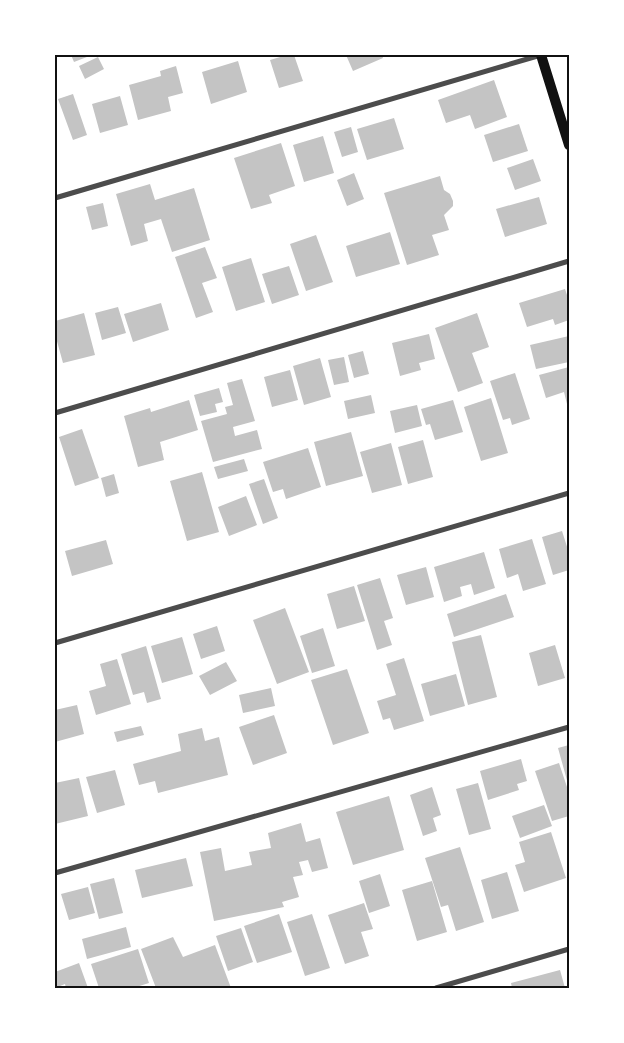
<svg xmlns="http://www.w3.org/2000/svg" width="624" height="1043" viewBox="0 0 624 1043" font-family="'Open Sans',sans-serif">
<rect width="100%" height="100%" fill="#fff"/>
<!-- building -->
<path fill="#c4c4c4" d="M71,55H92L74,62Z
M287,55H294L303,81L279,88L270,60Z
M346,55H382L383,58L353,71Z
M98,57L104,69L85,79L79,66Z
M238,61L247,92L211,104L202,72Z
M176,66L183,93L168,97L171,111L138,120L129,85L161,76L160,71Z
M494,80L507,117L475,129L470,115L446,123L438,100Z
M73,94L87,135L73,140L58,99Z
M120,96L128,125L100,133L92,104Z
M394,118L404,149L367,160L357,129Z
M519,124L528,151L493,162L484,135Z
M351,127L358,152L342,157L334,132Z
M323,136L334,173L304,182L293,145Z
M281,143L295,186L269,195L272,203L251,209L234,158Z
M533,159L541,181L515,190L507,168Z
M354,173L364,199L347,206L337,180Z
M440,176L444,190L450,194L453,201V206L444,215L449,230L432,235L439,255L407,265L384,193Z
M150,184L155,200L194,188L210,240L172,252L161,219L144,224L148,241L131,246L116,194Z
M539,197L547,224L505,237L496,209Z
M103,203L108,226L92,230L86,207Z
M390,232L400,264L356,277L346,246Z
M316,235L333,282L306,291L290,244Z
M205,247L217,278L202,283L213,312L196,318L175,257Z
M251,258L265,302L236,311L222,267Z
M289,266L299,295L272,304L262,274Z
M565,289L569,301V320L555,325L553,319L527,327L519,303Z
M161,303L169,330L133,342L124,314Z
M118,307L126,333L102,340L95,313Z
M84,313L95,355L63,363L55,334V321Z
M477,313L489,347L472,353L483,383L458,392L435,328Z
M429,334L435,359L419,363L421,370L400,376L392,343Z
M569,336V362L536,369L530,345Z
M363,351L369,374L354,378L348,355Z
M344,357L349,382L334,385L328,360Z
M320,358L331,397L304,405L293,366Z
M569,367V404H567L564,392L546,398L539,375Z
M290,370L298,400L272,407L264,377Z
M515,373L530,419L512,425L510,418L503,420L490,381Z
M242,379L255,421L233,427L235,436L257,430L262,449L213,462L201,421L227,414L225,407L233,405L227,383Z
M219,388L223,402L215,404L217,412L200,416L194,395Z
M371,395L375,413L348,419L344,401Z
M491,398L508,453L481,461L464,407Z
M189,400L198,430L160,442L164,460L138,467L124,416L150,408L151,412Z
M453,400L463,432L435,440L430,424L426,425L421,409Z
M417,405L422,426L395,433L390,411Z
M82,429L99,478L75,486L59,437Z
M351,432L363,476L326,486L314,442Z
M423,440L433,477L408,484L398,447Z
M391,443L402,485L372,493L360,452Z
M308,448L321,487L286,499L283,489L273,492L263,462Z
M244,459L248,471L218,479L214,467Z
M202,472L219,532L187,541L170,481Z
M114,474L119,493L106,497L101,478Z
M264,479L278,518L263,524L249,484Z
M246,496L257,525L229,536L218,507Z
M562,531L569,553V570L553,575L542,537Z
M532,539L546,584L523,591L518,574L507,578L499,549Z
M106,540L113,564L72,576L65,551Z
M484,552L495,588L474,595L471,584L460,587L462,596L444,602L434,567Z
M426,567L434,597L406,605L397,575Z
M380,578L393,618L384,621L392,645L377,650L357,585Z
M354,586L365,621L337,629L327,594Z
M506,594L514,617L454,637L447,614Z
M285,608L309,672L277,684L253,620Z
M217,626L225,651L201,659L193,634Z
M323,628L335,666L312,673L300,636Z
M481,635L497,697L468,705L452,642Z
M182,637L193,674L162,683L151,646Z
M555,645L565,678L538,686L529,653Z
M146,646L161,699L147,703L144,692L133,695L121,654Z
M404,658L424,721L394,730L390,718L383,720L377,701L396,695L386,664Z
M117,659L131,704L96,715L89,691L106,686L100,664Z
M226,662L237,681L210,695L199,676Z
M347,669L369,733L333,745L311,680Z
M456,674L465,706L430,716L421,684Z
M271,688L275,706L243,713L239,695Z
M77,705L84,734L55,742V710Z
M274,715L287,753L253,765L239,727Z
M141,726L144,735L117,742L114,732Z
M202,728L205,741L219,737L228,775L158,793L155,781L139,785L133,764L181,751L178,734Z
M569,745V784H568L558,748Z
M521,759L527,781L517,784L519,790L488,800L480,771Z
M559,763L569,793V816L552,821L535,771Z
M115,770L125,805L97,813L86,777Z
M79,778L88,816L55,824V783Z
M478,783L491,829L469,835L456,789Z
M432,787L441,815L433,818L437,831L423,836L410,795Z
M389,796L404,850L353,865L336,812Z
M544,805L552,826L520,838L512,816Z
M301,823L306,842L320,838L328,868L312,872L308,860L299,862L303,875L293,877L299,897L282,902L284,907L214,921L200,852L221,848L225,871L252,865L249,852L271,848L268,833Z
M551,832L566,878L524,892L515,865L525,862L519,842Z
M460,847L484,922L456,931L448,905L441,907L425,858Z
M186,858L193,886L142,898L135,870Z
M507,872L519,911L492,919L481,880Z
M380,874L390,906L369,913L359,881Z
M114,878L123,913L99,919L90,884Z
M432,881L447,932L417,941L402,890Z
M88,887L95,913L69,920L61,894Z
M364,903L373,929L361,932L369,956L345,964L328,915Z
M279,914L292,952L257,963L244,926Z
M312,914L330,968L305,976L287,922Z
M126,927L131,947L87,959L82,939Z
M241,928L253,962L228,971L216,936Z
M173,937L183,957L215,945L231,988H156L141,949Z
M138,949L149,983L133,988H99L91,964Z
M79,963L88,988H66L65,984L55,988V972Z
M560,970L565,988H512L511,983Z"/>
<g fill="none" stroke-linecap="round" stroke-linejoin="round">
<!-- minor -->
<path stroke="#4c4c4c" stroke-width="5" d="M55,198L541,55
M55,413L569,261
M55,643L569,493
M55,873L569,727
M436,988L569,949"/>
<!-- secondary -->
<path stroke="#111" stroke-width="10" d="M541,55L569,145"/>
</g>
<!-- border -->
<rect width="624" height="1043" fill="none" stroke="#ffffff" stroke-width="112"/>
<rect x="56" y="56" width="512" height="931" fill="none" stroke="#111" stroke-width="2"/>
</svg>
